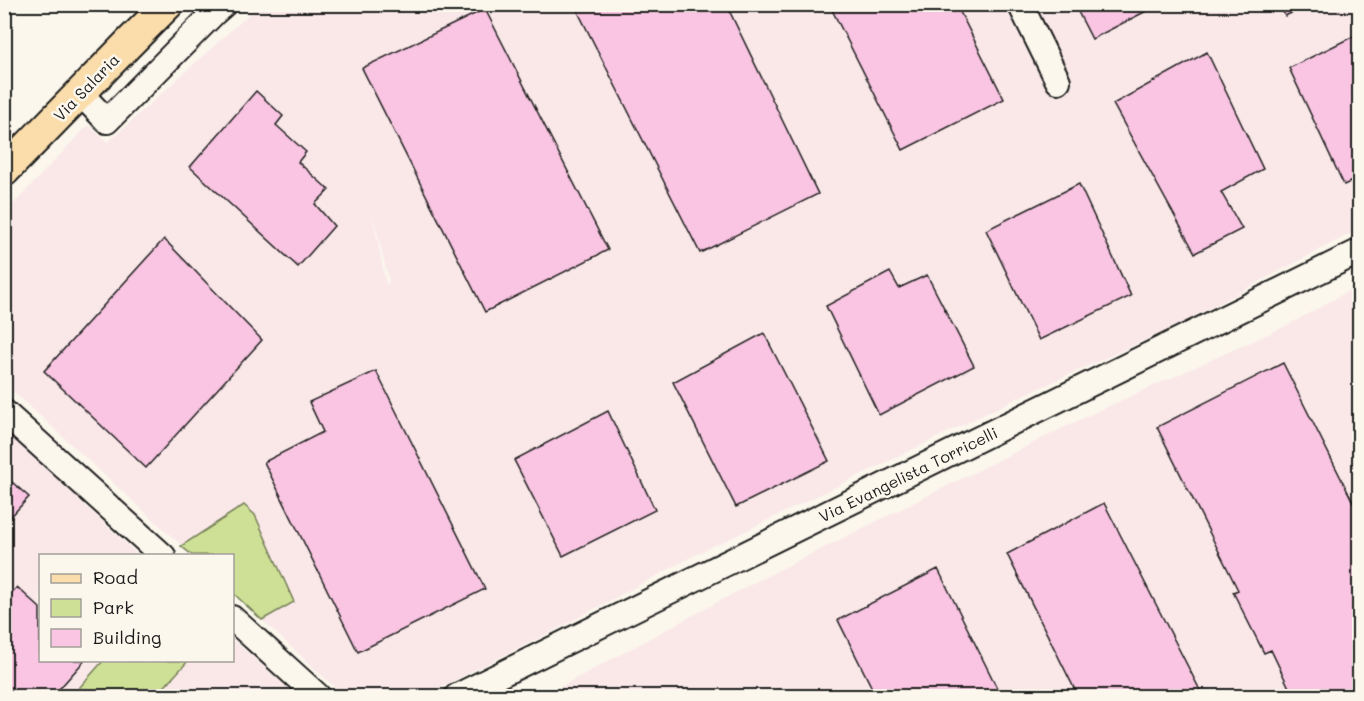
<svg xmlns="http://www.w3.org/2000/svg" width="1364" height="701" viewBox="0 0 1364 701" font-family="Mali,sans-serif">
<rect width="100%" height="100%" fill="#fbf7ec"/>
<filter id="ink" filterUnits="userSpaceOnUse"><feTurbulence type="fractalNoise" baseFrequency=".0167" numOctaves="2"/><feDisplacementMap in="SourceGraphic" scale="12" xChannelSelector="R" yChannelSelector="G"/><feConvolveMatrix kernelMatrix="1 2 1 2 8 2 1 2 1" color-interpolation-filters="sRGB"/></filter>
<g filter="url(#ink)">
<!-- built -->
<path fill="#fae8e9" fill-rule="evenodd" d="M259,5H1006L1050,91L1071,81L1033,5H1359V229L1178,325L1022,396L717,545L716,544L557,629L423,696H344L233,593L232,556L192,555L5,384L4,214L88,125L108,142ZM372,211L389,282L387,284H386Z
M1359,285V696H543L753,583L1085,417L1290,324Z
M4,429L138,555L40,556V660L103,661L72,696H5Z
M233,640L298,696H156L189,661L232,660Z"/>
<!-- green -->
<path fill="#cee095" stroke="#757e58" stroke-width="1.5" d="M244,505L255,515L294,602L262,620L233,593L232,556L192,555L181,546Z
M103,661V660L188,661L156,696H72Z"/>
<!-- building -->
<path fill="#f9c5e2" stroke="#1c1c1c" stroke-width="1.5" d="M574,4H726L818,194L700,253Z
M829,4H956L1004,99L903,150Z
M1074,4H1160L1092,39Z
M1279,4H1311L1285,16Z
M485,9L608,250L485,312L362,68Z
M1360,33V177L1344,185L1289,68Z
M1207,52L1263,169L1221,192L1242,229L1195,253L1113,104Z
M256,91L283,116L276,125L306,152L298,162L329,190L315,204L334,226L298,267L190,167Z
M1079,184L1131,296L1039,340L986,230Z
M164,239L262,340L146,468L44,371Z
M890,272L899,288L927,275L974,366L879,415L826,306Z
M764,333L829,461L736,507L673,382Z
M1283,363L1360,516V696H1293L1271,650L1264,653L1233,592L1238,590L1157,427Z
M376,371L485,589L358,652L264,462L323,432L309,402Z
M608,411L655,510L563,556L514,460Z
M4,475L29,497L4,524Z
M1104,503L1203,696H1078L1007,554Z
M938,569L1001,696H876L838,620Z
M17,587L40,608V660H85L53,696H4V601Z"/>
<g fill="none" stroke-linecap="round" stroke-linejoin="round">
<defs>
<path id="minor" d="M1020,4L1058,81
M80,93L107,121L215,12L224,4
M4,412L163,556
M232,618L318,696
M457,696L1360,251"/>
<path id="major" d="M4,171L128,44L168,4"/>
</defs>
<!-- minor casing -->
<use href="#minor" stroke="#1c1c1c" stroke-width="28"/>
<!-- major casing -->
<use href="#major" stroke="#1c1c1c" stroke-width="34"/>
<!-- minor -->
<use href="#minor" stroke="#fbf7ec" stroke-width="24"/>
<!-- major -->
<use href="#major" stroke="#faddab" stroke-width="30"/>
</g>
</g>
<g text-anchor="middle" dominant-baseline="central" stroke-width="5" stroke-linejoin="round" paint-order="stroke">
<!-- street labels -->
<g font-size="16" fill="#1c1c1c" stroke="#fbf7ec">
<text transform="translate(86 87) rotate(-46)">Via Salaria</text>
<text transform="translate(908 474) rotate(-26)">Via Evangelista Torricelli</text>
</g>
</g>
<!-- margin -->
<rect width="1364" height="701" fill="none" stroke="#fbf7ec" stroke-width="24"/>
<rect x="12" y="12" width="1340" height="677" fill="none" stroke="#1c1c1c" stroke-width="2" filter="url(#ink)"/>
<!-- legend -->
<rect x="39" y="554" width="195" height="108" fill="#fbf7ec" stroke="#a29f99" stroke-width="1.5"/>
<rect x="51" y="574" width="30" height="9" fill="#faddab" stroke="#a29f99" stroke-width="1.5"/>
<text x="93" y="584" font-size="18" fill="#1c1c1c">Road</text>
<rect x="51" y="599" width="30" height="18" fill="#cee095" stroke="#a29f99" stroke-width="1.5"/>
<text x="93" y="614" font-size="18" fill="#1c1c1c">Park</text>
<rect x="51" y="629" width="30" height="18" fill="#f9c5e2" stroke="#a29f99" stroke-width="1.5"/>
<text x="93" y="644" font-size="18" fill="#1c1c1c">Building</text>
</svg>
